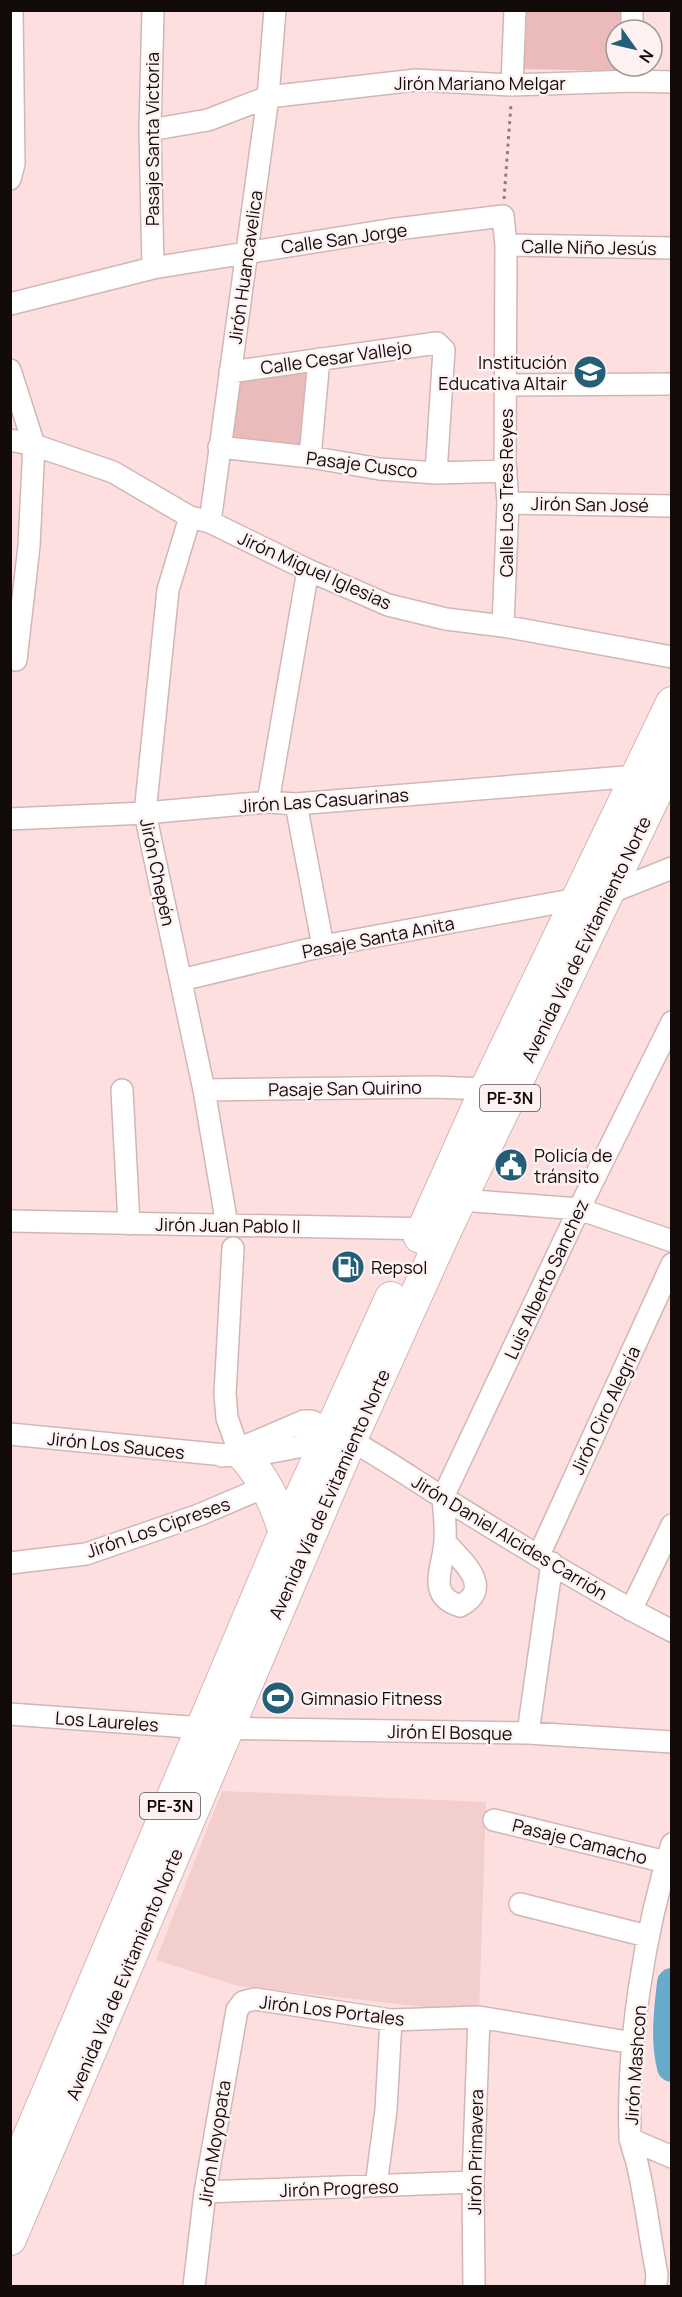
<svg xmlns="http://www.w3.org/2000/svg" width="682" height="2297" viewBox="0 0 682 2297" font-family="Manrope,sans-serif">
<rect width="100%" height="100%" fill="#fddfdf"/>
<!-- built -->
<path fill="#f2cecd" d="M222,1791L486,1802L479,2013L238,1986L156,1960Z"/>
<!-- green -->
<path fill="#eabbba" d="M520,11H624V30H616V66H625V71L517,69Z
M307,371L302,445L231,440L238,379Z"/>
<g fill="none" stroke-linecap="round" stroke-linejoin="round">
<!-- river -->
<path stroke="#68aac9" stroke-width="30" d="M672,1983C669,2010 665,2040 672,2067"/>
<defs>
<path id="minor" d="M153,10L150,130L153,268
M632,10V30
M512,85L515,10
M150,130L208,120L268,97L416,80L512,85L633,81L672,82
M10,179L14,164L12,10
M506,245L672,248
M10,304L153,268L388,230L503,216L506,245L505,463L508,503L503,626
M10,370L34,445L29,546L16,660
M230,372L437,343L444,350L436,473
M506,385L672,384
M10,440L34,445L113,472L190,517L210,522L308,570L388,605L446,619L503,626L672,657
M219,447L310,457L380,469L436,473L506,471
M310,457L319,359
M508,503L672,506
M190,517L168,590L145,813L204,1090L227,1225
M210,522L268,97L275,10
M268,802L308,570
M296,804L323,946
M10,819L145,813L268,802L296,804L637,776
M181,980L323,946L609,893L672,868
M122,1090L129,1224
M204,1090L433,1087L486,1089
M461,1200L579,1209L672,1241
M10,1221L434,1229
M233,1248L225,1394L227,1418L238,1449
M10,1434L245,1457L298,1447L332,1430
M222,1456L304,1421H311C358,1441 399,1470 442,1497C517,1543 593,1591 672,1631
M445,1542C462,1561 495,1588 460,1606C425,1595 444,1567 445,1541C446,1527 444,1512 443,1497L579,1209L672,1022
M539,1555L672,1264
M10,1563L86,1554L199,1515L267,1486
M631,1610L672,1525
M10,1714L203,1728L528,1733L672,1742
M528,1733L552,1563
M494,1820L666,1862
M520,1904L647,1936
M630,2139L672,2157
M376,2186L386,2110L391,2020
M205,2192L473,2182
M194,2286L205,2192L237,2010L243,2002L255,1999L391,2020L479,2017L633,2043
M474,2286L473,2182L479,2017
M656,2286L657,2274C650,2239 646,2202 638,2167C636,2157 631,2146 630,2136C627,2043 644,1932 672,1844"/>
<path id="highway" d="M420,1237L486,1089L672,703
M245,1457C267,1483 274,1500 285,1532
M10,2182L285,1532L391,1298
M10,2239L351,1439L446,1229L672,759"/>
</defs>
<!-- minor casing -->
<use href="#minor" stroke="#d2b6b5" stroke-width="24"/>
<!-- highway casing -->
<use href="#highway" stroke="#d2b6b5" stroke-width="34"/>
<!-- path -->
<path stroke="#907c7c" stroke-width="3" stroke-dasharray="3 4.5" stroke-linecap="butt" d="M504,199L511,104"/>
<!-- minor -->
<use href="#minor" stroke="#fff" stroke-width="21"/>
<!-- highway -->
<use href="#highway" stroke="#fff" stroke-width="32"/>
</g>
<!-- icons -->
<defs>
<symbol id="school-disc" viewBox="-11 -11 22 22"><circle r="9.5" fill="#245e77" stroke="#fdf1f1"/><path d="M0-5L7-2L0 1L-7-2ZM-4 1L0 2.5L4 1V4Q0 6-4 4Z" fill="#fff"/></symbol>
<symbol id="civic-disc" viewBox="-11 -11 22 22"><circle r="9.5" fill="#245e77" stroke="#fdf1f1"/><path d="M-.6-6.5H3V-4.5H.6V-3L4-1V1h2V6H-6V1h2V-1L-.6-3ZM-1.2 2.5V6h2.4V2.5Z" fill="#fff"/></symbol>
<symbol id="fuel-disc" viewBox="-11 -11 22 22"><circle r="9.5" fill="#245e77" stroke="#fdf1f1"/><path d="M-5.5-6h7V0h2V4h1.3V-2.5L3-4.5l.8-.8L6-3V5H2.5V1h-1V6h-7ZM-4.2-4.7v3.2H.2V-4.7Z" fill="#fff"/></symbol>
<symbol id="stadium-disc" viewBox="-11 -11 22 22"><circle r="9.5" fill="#245e77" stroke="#fdf1f1"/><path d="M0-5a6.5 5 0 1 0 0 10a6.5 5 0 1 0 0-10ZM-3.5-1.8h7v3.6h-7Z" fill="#fff"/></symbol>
</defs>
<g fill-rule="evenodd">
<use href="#school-disc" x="571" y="353" width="38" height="38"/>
<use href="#civic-disc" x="492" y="1146" width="38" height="38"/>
<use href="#fuel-disc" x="329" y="1248" width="38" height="38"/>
<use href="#stadium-disc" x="259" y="1679" width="38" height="38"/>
</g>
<g text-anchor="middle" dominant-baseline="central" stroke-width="5" stroke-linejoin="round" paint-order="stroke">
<!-- shield labels -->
<g fill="#fdf1f1" stroke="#594f4f" stroke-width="1.5">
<rect x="480" y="1085" width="60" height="26" rx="4.5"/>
<rect x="140" y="1793" width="60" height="26" rx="4.5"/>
</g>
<g font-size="16" font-weight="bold" fill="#130a0a">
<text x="510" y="1098">PE-3N</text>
<text x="170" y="1806">PE-3N</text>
</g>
<!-- street labels -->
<g font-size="18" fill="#130a0a" stroke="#fdf1f1">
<text x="480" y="83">Jirón Mariano Melgar</text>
<text transform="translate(152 139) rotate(-90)">Pasaje Santa Victoria</text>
<text transform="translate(344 238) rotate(-8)">Calle San Jorge</text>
<text transform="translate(589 247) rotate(1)">Calle Niño Jesús</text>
<text transform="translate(245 267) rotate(-82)">Jirón Huancavelica</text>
<text transform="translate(336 357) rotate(-8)">Calle Cesar Vallejo</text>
<text transform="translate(362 464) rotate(7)">Pasaje Cusco</text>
<text transform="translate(506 493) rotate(-90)">Calle Los Tres Reyes</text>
<text transform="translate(590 504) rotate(1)">Jirón San José</text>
<text transform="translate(315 570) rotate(24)">Jirón Miguel Iglesias</text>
<text transform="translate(324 800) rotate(-4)">Jirón Las Casuarinas</text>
<text transform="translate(158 872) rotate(78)">Jirón Chepén</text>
<text transform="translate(378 937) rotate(-11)">Pasaje Santa Anita</text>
<text transform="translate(586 939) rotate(-64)">Avenida Vía de Evitamiento Norte</text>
<text transform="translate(345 1088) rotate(-1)">Pasaje San Quirino</text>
<text transform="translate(228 1225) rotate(1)">Jirón Juan Pablo II</text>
<text transform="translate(546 1279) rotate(-65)">Luis Alberto Sanchez</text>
<text transform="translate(605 1410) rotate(-65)">Jirón Ciro Alegría</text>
<text transform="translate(116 1445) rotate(6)">Jirón Los Sauces</text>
<text transform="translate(329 1494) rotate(-66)">Avenida Vía de Evitamiento Norte</text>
<text transform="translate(158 1527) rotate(-19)">Jirón Los Cipreses</text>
<text transform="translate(510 1537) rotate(31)">Jirón Daniel Alcides Carrión</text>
<text transform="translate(107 1721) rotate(4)">Los Laureles</text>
<text transform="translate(450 1732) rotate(1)">Jirón El Bosque</text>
<text transform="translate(580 1841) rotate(14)">Pasaje Camacho</text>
<text transform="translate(124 1974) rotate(-67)">Avenida Vía de Evitamiento Norte</text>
<text transform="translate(332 2010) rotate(7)">Jirón Los Portales</text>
<text transform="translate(635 2065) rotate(-86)">Jirón Mashcon</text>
<text transform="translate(214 2143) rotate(-81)">Jirón Moyopata</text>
<text transform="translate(475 2152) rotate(-89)">Jirón Primavera</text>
<text transform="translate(339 2188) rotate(-2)">Jirón Progreso</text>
</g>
<!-- poi labels -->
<g font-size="18" fill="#130a0a" stroke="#fdf1f1" text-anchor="start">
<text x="567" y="362" text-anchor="end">Institución<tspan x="567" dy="21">Educativa Altair</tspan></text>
<text x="534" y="1155">Policía de<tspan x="534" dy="21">tránsito</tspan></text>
<text x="371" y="1267">Repsol</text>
<text x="301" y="1698">Gimnasio Fitness</text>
</g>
</g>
<!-- border -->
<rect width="682" height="2297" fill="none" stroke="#130a0a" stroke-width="24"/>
<!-- north arrow -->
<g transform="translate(634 48) rotate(124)"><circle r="28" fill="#fdf1f1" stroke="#9f9595" stroke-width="1.5"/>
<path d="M0-4.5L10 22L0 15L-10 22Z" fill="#245e77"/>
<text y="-9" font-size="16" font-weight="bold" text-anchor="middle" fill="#130a0a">N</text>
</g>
</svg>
